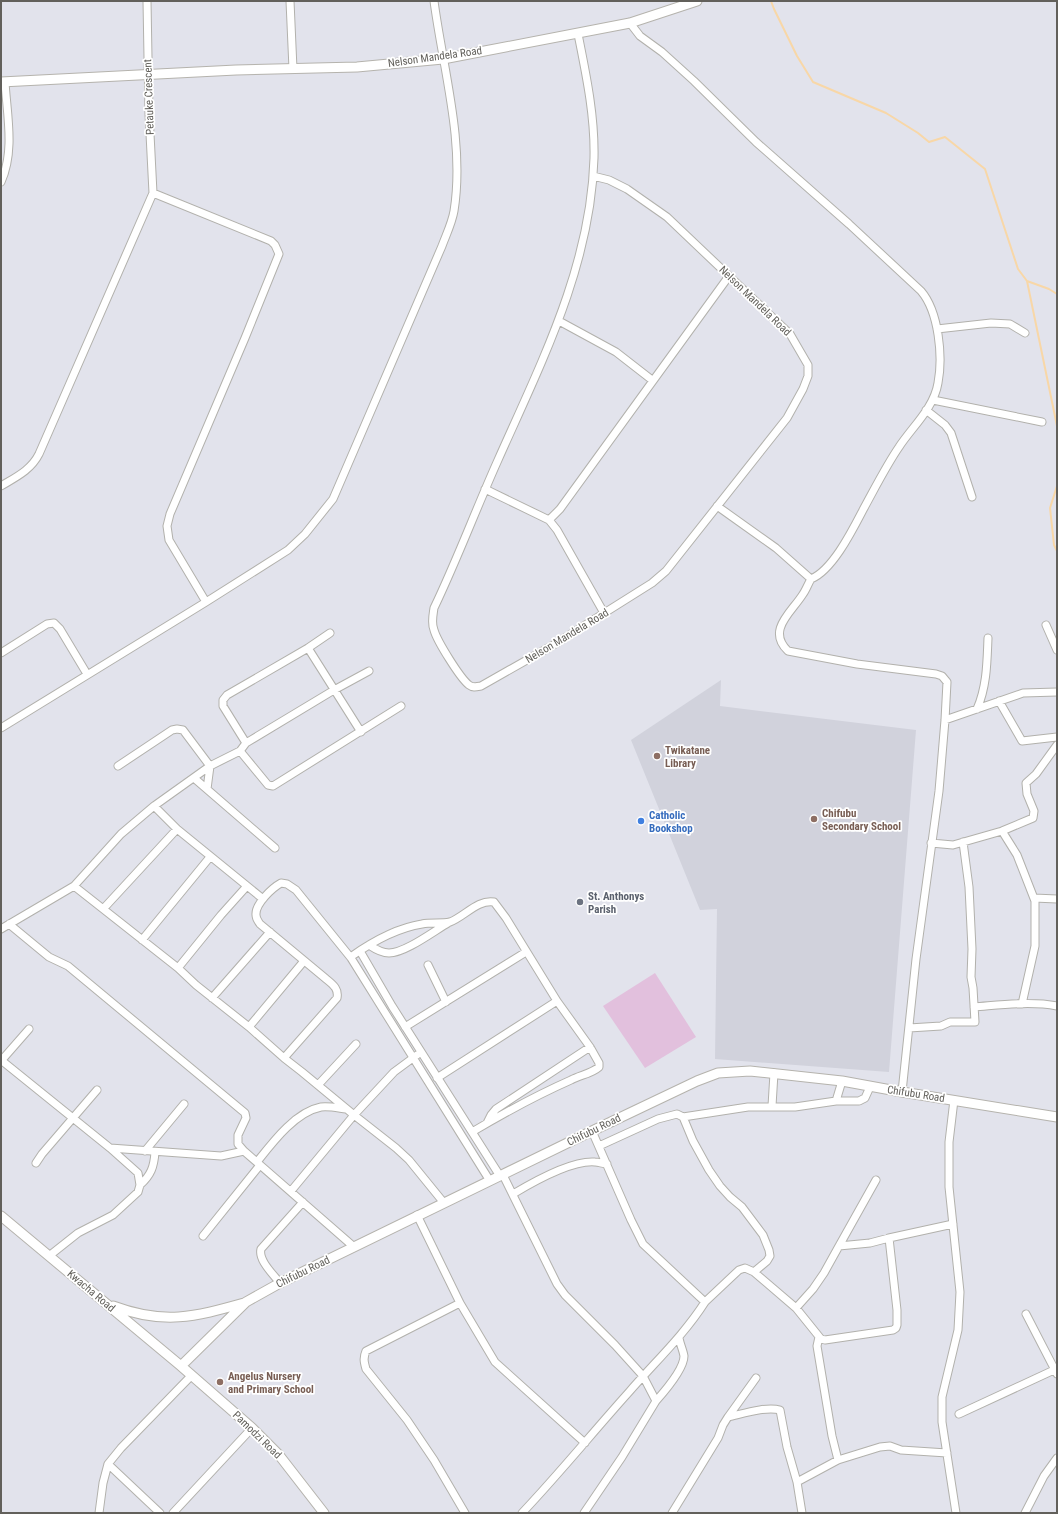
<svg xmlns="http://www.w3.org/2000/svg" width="1058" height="1514" viewBox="0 0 1058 1514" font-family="'Roboto Condensed',sans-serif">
<rect width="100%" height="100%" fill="#e2e3ec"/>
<!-- education -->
<path fill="#d1d2dc" d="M721,680L720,706L916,730L889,1072L715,1059L717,909L700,910L631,740Z"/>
<!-- green -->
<path fill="#e2c0dd" d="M655,973L696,1037L645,1068L603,1006Z"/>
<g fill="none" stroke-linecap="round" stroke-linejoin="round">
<!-- stream -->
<path stroke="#f8d7a7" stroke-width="2" d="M771,1L774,9L797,56L813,82L886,113L918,133L929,142L945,137L985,169L1018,269L1027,281L1057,426
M1027,281L1049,289L1057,294
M1057,486L1050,508L1054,545L1057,551"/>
<defs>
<path id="street" d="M290,1L293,69
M630,23L640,36L662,52L694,81L756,142L849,224L921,291C939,312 943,357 938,383C934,408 912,427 899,447C886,466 875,488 864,508C853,529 833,570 811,579C808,584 806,590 803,594C792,612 766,630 788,651L857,664L936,674L942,676L947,682L945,720L939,791L916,959L902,1092
M578,34C586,74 595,116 594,158C591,266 541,363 498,460C476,509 457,560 434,608C433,615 431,623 434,630C437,641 460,678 469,685C473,688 476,687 481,686L555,644L652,583L666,571L787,418L803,389L808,376V365L790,334L667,217L627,189L609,180L593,176
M1,182C15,151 7,115 5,82
M153,193L271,241L275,245L279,254L245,338L170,514L167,526L169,540L206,602
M559,321L616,352L652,380
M937,329L991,323L1010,324L1025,333
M933,400L1042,422
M926,410L945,425L951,433L972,497
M1,486C16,477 31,470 39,454L153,193L149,114L147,1
M485,489L549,520
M717,506L776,548L811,579
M604,613L557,530L549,520L560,509L729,276
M1046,625L1057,650
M308,648L361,732
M1,653L47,624L54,623L60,629L87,674
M999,701L1022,741L1057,737
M977,709C987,686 987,662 988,638
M945,720L1023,693L1057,692
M1,728L206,602L288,550L305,534L333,499L442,246C446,235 452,223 454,211C465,142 443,69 434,1
M246,743L223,706V700L227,695L308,648L330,633
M240,751L268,785L273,786L401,706
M118,766L172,730L177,729L183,730L210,766L207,789
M194,778L275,848
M154,806L177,829L263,899
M1002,831L1017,855L1035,901V946L1022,1004
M931,843L953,845L1002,831L1033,818L1034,811L1027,794L1026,783L1036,774L1057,745
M74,886L178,968L196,985L249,1027L284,1058L302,1072L354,1115L396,1148L409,1160L444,1203
M1034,898L1057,899
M104,908L177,829
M9,924L49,957L68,966L245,1113L246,1118L238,1135V1144L244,1151L354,1247
M1,929L74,886L121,834L154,806L210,766L240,751L246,743L334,690L369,671
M142,940L210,857
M369,945C375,949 382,953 389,953C405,953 434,931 448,923
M360,951L392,1006L500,1176
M351,958L352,956C372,942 397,928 422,924C431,922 441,924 450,922C464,917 478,899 494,902L506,918L557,1001L590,1047L599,1063V1067C591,1074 580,1075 571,1080C537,1095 504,1113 472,1132
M428,965L446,1002
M178,968L221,915L247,886
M212,998L270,932
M974,1007C1001,1005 1030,1001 1057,1006
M249,1027L304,961
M405,1027L526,952
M909,1028L941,1026L950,1022H975L973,988L971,977L972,949L969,887L963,842
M284,1058L337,998C339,988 332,984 325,978L260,924C258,921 256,919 256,915C255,904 272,888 281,883L287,884L296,890L351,958L490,1181
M1,1060L110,1148L221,1156L244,1151
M1,1061L29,1029
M437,1078L557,1001
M318,1085L356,1044
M954,1100L949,1142V1187L960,1292L958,1330L942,1397V1422L956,1513
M836,1101L842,1081
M772,1106L774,1073
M683,1117L748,1107H795L836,1101H859L865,1098L870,1087
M487,1123L491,1115L496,1109L590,1047
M599,1146L658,1119L677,1114L683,1117L693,1141L709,1170L720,1186L730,1197L742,1207L763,1235L769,1250L770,1256L767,1261L754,1272
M145,1151L184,1104
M257,1162C272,1143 295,1112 321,1107C329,1106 338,1108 346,1109
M36,1163L42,1154L97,1090
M503,1175L557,1284L565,1295L615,1345L643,1376L656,1401L622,1457L584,1513
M140,1185C151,1175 154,1167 155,1152
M291,1191L354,1115L394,1072L417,1055
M513,1194C533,1182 571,1160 595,1162C599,1162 603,1164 607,1164
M417,1215L460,1303L495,1362L585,1443
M203,1236L260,1165
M839,1246L876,1180
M49,1256L78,1233L113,1215L138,1192L140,1185L138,1173L110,1148
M280,1283C273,1274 258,1260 261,1249L303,1202
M705,1302L739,1270L745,1268L754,1272L796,1308L821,1339L825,1340L893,1330L896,1328L897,1325V1310L889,1238L953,1224
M460,1303L366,1351C363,1358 364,1362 366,1369L407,1420L434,1460L465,1513
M796,1308L813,1289L824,1273L839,1246L870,1243L889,1238
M1026,1314L1057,1374
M819,1337L817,1346L832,1436L838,1460
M656,1401C664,1392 684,1369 684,1356C683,1350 680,1344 679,1338
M959,1414L1054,1370
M728,1417L756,1378
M99,1513L103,1483L108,1464
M160,1513L108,1464L121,1448L191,1376
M173,1513L252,1428
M522,1513C559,1474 593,1432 629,1392C655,1362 684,1335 705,1302L643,1244L631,1220L592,1131
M672,1513L718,1438L723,1425L728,1417C742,1414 766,1406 780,1410L787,1447L797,1482
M802,1513L797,1482L838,1460L880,1447L890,1446L901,1450L947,1453
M1025,1513L1044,1476L1057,1458"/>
<path id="secondary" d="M1,82L236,70L357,67L443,59L630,23L697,1
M1,1216L181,1366L252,1428L279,1455L324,1513
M113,1306C164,1325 194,1317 244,1303
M181,1366L246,1302L280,1283L592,1131L697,1081L718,1073L750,1071L842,1081L902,1092L1057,1117"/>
</defs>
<!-- street casing -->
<use href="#street" stroke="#b2b1ac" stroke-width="9"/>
<!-- secondary casing -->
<use href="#secondary" stroke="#b5b3ad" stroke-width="11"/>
<!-- street -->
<use href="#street" stroke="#fff" stroke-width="7"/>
<!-- secondary -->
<use href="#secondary" stroke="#fff" stroke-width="9"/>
</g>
<!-- markers -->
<g fill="#8d6e63" stroke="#fff" stroke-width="1.5">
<circle cx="657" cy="756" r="4"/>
<circle cx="814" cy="819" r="4"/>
<circle cx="220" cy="1382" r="4"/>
</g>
<circle fill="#3f7fe0" stroke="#fff" stroke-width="1.5" cx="641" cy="821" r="4"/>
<circle fill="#6b7280" stroke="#fff" stroke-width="1.5" cx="580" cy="902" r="4"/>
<g text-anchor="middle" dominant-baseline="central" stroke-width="3.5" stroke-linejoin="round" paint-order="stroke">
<!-- street labels -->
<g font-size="11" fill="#62605b" stroke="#fff">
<text transform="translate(435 57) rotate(-8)">Nelson Mandela Road</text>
<text transform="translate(149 97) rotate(-92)">Petauke Crescent</text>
<text transform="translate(755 301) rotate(44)">Nelson Mandela Road</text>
<text transform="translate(567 636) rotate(-31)">Nelson Mandela Road</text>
<text transform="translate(916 1094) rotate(9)">Chifubu Road</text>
<text transform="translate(594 1130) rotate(-26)">Chifubu Road</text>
<text transform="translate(303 1272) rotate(-26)">Chifubu Road</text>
<text transform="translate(91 1291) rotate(40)">Kwacha Road</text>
<text transform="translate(257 1435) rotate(44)">Pamodzi Road</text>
</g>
<!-- education labels -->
<g font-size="11" font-weight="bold" fill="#785e54" stroke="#fff" text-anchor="start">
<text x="665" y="750">Twikatane<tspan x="665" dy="13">Library</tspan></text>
<text x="822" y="813">Chifubu<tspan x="822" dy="13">Secondary School</tspan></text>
<text x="228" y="1376">Angelus Nursery<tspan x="228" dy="13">and Primary School</tspan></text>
</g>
<!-- shop labels -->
<g font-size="11" font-weight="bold" fill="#366cbe" stroke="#fff" text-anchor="start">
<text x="649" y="815">Catholic<tspan x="649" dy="13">Bookshop</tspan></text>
</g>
<!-- worship labels -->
<g font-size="11" font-weight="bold" fill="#5b616d" stroke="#fff" text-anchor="start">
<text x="588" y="896">St. Anthonys<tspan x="588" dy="13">Parish</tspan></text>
</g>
</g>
<!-- border -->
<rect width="1058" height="1514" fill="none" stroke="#62605b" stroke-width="4"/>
</svg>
